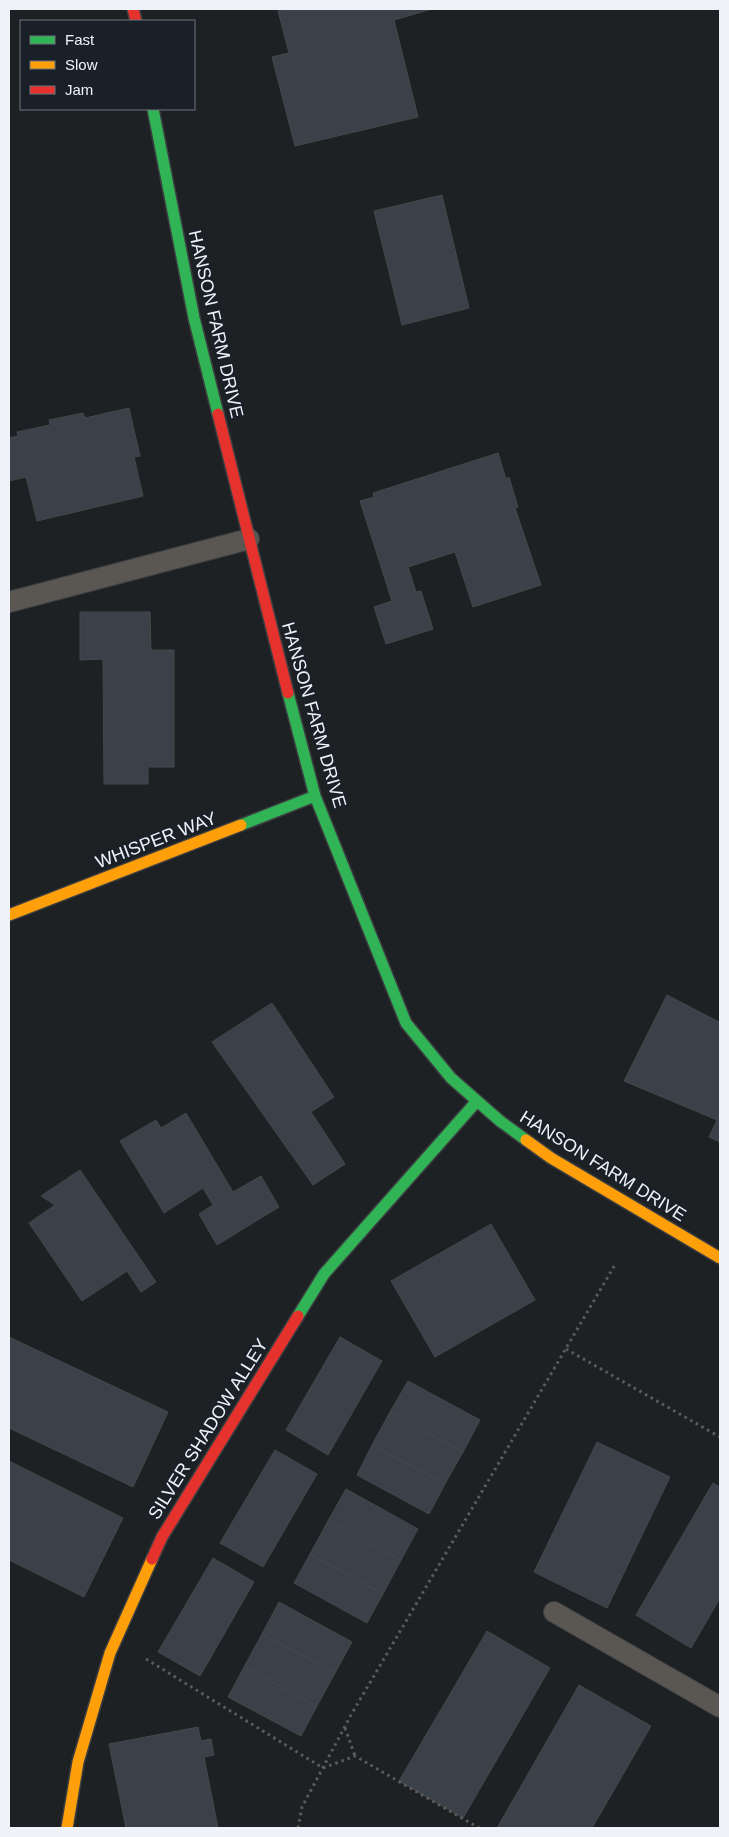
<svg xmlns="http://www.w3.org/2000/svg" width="729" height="1837" viewBox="0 0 729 1837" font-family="Arial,sans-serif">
<rect width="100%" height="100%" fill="#1e2124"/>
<!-- building -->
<path fill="#3a4148" stroke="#45484a" d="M288,9H432L394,20L418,117L295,146L272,57L289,53L278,11Z
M442,195L469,308L402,325L374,211Z
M129,408L140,456L134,457L143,496L37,521L26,477L9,481V438L18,436L17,432L50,425L49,420L83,413L85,418Z
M498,453L506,479L509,477L518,507L515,508L541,585L473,607L455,552L408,567L416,592L421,591L433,629L386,644L374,607L392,601L360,501L374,497L373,493Z
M80,612H150L151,650H174V767H148V784H104L103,659L80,660Z
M667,995L719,1022L720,1019V1142L709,1137L717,1120L624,1081Z
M272,1003L334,1097L311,1112L345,1164L313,1185L212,1042Z
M186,1113L233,1192L261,1176L279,1207L217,1245L199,1214L213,1205L203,1188L164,1213L120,1141L156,1120L161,1128Z
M80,1170L156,1282L141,1292L127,1271L82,1301L29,1223L55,1205L41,1196Z
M491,1224L535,1300L435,1357L391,1281Z
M9,1337L168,1412L133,1487L9,1428Z
M340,1337L382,1361L328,1455L286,1430Z
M408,1381L480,1420L463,1452L390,1412Z
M390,1412L463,1452L445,1484L372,1445Z
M597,1442L670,1477L607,1608L534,1572Z
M372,1445L445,1484L429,1514L357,1475Z
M275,1450L317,1474L263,1567L220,1543Z
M9,1461L123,1518L84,1597L9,1560Z
M713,1483L720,1487V1598L691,1648L636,1615Z
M346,1489L418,1529L401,1560L328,1521Z
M328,1521L401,1560L383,1594L310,1554Z
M310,1554L383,1594L367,1623L294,1583Z
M213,1558L254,1582L200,1676L158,1652Z
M279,1602L352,1642L335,1673L262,1634Z
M487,1631L550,1668L463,1818L399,1781Z
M262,1634L335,1673L317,1706L244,1667Z
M244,1667L317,1706L301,1736L228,1697Z
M579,1685L651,1726L592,1828H497Z
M198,1727L201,1741L211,1739L214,1755L204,1757L218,1828H126L109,1744Z"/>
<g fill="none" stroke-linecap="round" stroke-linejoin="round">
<defs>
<path id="lane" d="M9,602L249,539
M554,1612L720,1707"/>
<path id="fast" d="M153,109L194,318L218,414
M288,693L315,796L406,1023L451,1078L500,1121L526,1140
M241,825L315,796
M298,1316L324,1274L477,1101"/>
<path id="slow" d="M9,915L241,825
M526,1140L551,1158L720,1258
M67,1828L78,1762L110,1653L152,1559"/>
<path id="jam" d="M133,9L136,21
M218,414L288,693
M152,1559L162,1537L298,1316"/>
</defs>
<!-- lane casing -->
<use href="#lane" stroke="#3c3e41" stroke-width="22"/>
<!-- fast casing -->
<use href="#fast" stroke="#3c3e41" stroke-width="14"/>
<!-- slow casing -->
<use href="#slow" stroke="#3c3e41" stroke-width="14"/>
<!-- jam casing -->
<use href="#jam" stroke="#3c3e41" stroke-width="14"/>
<!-- path -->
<path stroke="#5e5c5a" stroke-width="3" stroke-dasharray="2.5 4" stroke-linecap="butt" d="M566,1349L720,1437
M146,1659L323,1768L355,1756L479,1828
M345,1728L355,1756
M298,1828L302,1807L351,1715L616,1263"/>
<!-- lane -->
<use href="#lane" stroke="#5a5652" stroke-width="20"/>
<!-- fast -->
<use href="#fast" stroke="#30b455" stroke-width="11"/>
<!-- slow -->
<use href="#slow" stroke="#ff9f0a" stroke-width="11"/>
<!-- jam -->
<use href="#jam" stroke="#e5322d" stroke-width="11"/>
</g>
<g text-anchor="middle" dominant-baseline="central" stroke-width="4.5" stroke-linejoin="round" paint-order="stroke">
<!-- street labels -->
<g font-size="18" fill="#eff3f9" stroke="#1a2028">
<text transform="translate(216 324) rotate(77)">HANSON FARM DRIVE</text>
<text transform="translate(314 715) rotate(74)">HANSON FARM DRIVE</text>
<text transform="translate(156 840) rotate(-21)">WHISPER WAY</text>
<text transform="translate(603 1166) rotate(32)">HANSON FARM DRIVE</text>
<text transform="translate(208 1429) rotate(-58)">SILVER SHADOW ALLEY</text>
</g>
</g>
<!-- border -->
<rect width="729" height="1837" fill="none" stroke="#eff3f9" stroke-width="20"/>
<!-- legend -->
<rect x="20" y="20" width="175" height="90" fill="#1a2028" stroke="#6f747c"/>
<rect x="30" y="36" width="25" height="8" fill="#30b455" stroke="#6f747c"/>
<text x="65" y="45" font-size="15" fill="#eff3f9">Fast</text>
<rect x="30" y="61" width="25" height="8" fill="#ff9f0a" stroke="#6f747c"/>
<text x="65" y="70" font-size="15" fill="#eff3f9">Slow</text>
<rect x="30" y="86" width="25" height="8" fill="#e5322d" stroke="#6f747c"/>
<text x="65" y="95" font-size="15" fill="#eff3f9">Jam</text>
</svg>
